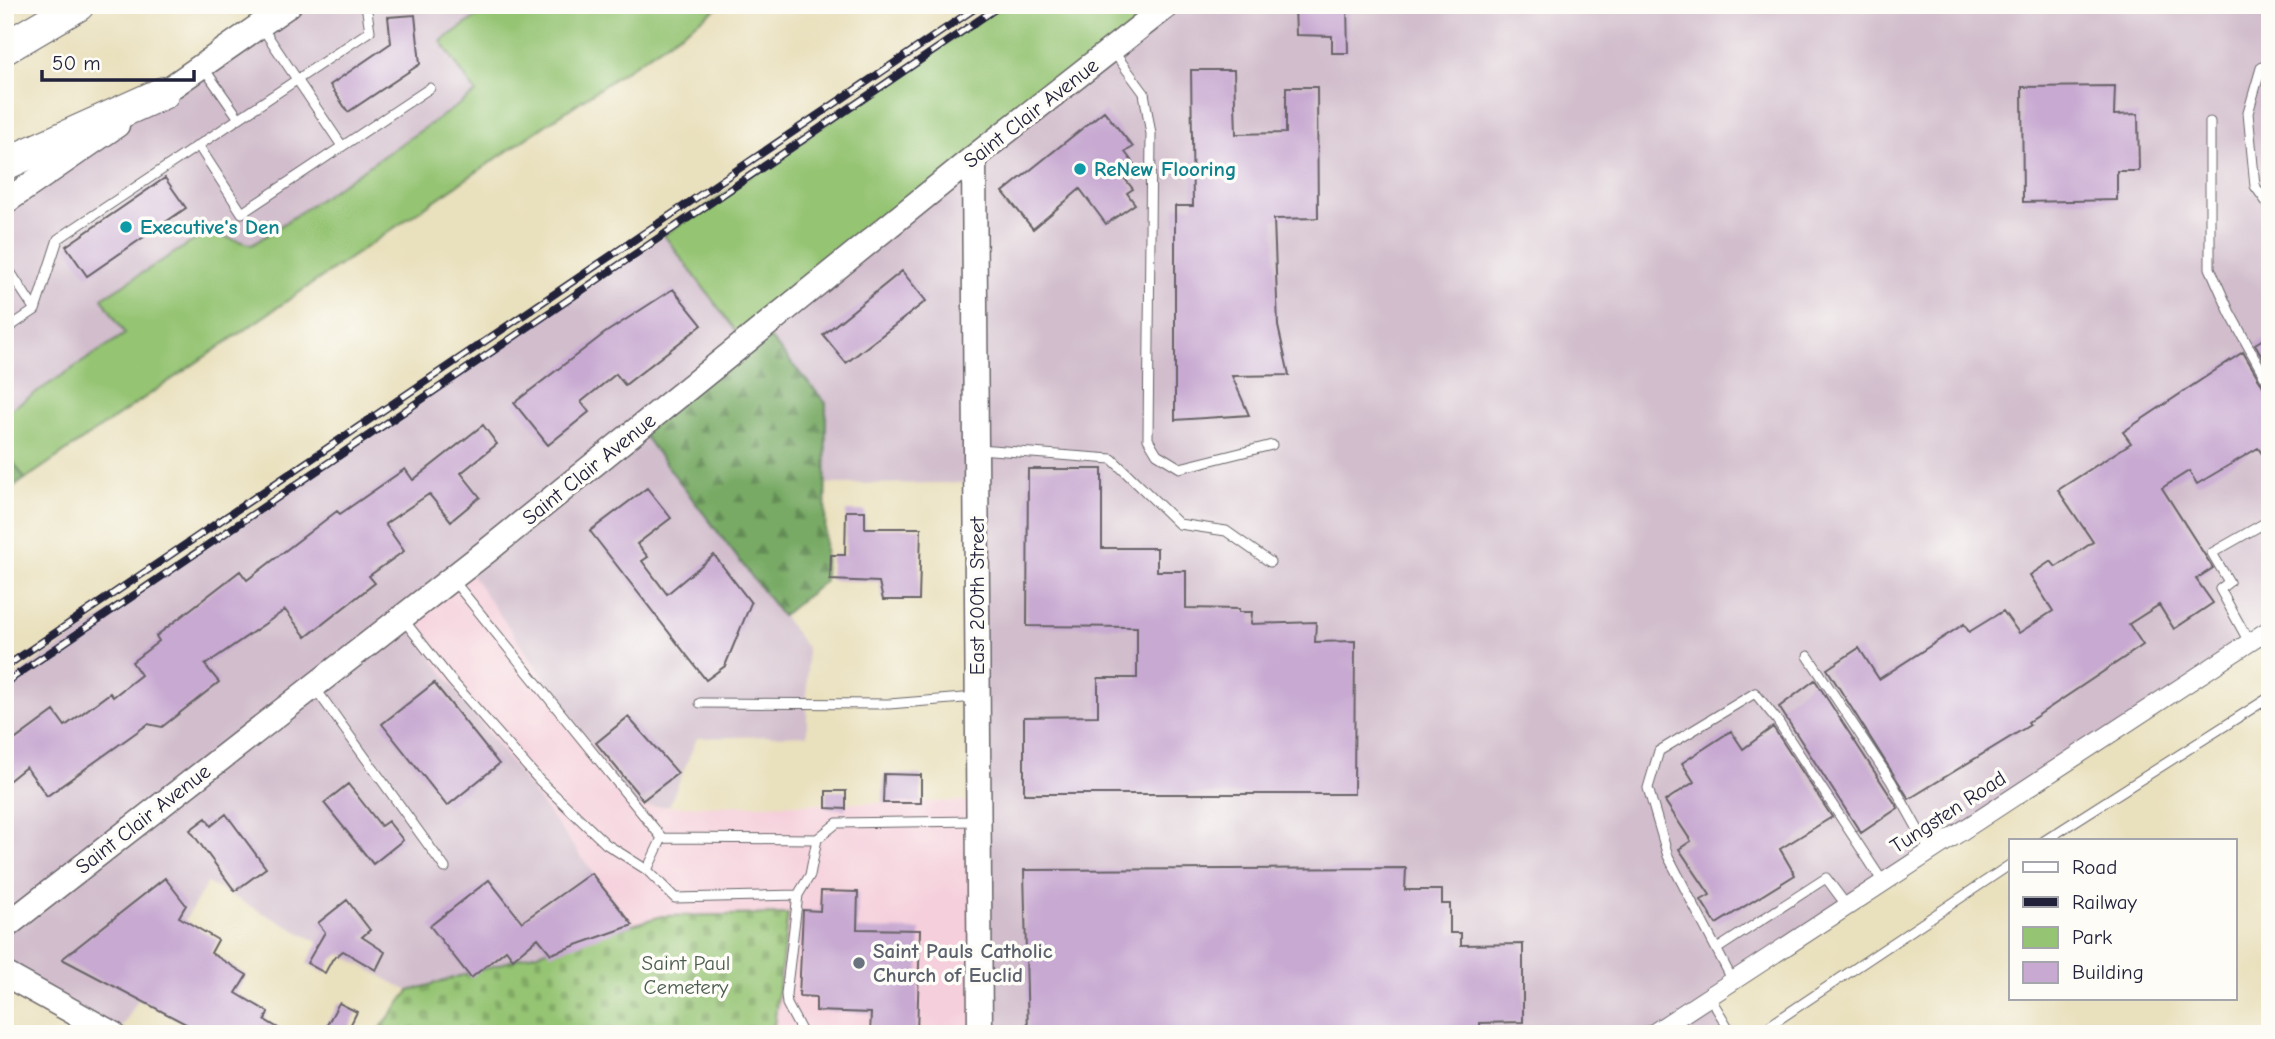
<svg xmlns="http://www.w3.org/2000/svg" width="2275" height="1039" viewBox="0 0 2275 1039" font-family="'Comic Neue',sans-serif">
<defs>
<pattern id="forest-firs" width="22" height="20" patternUnits="userSpaceOnUse" patternTransform="scale(1.75)"><rect width="22" height="20" fill="#78aa65"/><path d="M5 1l3.5 6h-7zM16 11l3.5 6h-7z" fill="#628a54"/></pattern>
<pattern id="cemetery-stones" width="16" height="16" patternUnits="userSpaceOnUse" patternTransform="scale(1.75)"><rect width="16" height="16" fill="#95c473"/><path d="M2 7V4a2 2 0 0 1 4 0v3zM10 15v-3a2 2 0 0 1 4 0v3z" fill="#80a864"/></pattern>
</defs>
<rect width="100%" height="100%" fill="#fdfcf7"/>
<filter id="ink" filterUnits="userSpaceOnUse"><feTurbulence type="fractalNoise" baseFrequency=".0143" numOctaves="2"/><feDisplacementMap in="SourceGraphic" scale="14" xChannelSelector="R" yChannelSelector="G"/><feConvolveMatrix kernelMatrix="1 2 1 2 8 2 1 2 1" color-interpolation-filters="sRGB"/></filter>
<filter id="wash" filterUnits="userSpaceOnUse"><feTurbulence type="fractalNoise" baseFrequency=".00686" numOctaves="4" result="noise"/><feDisplacementMap in="SourceGraphic" scale="28" xChannelSelector="R" yChannelSelector="G"/><feGaussianBlur stdDeviation="1.57" result="paint"/><feColorMatrix in="noise" values="0 0 0 0 0 0 0 0 0 0 0 0 0 0 0 0 0 1.4 0 .05"/><feComposite in="paint" operator="in"/></filter>
<g filter="url(#wash)">
<rect width="100%" height="100%" fill="#e9e0bd"/>
<!-- built -->
<path fill="#f5cfdb" d="M467,567L636,807L978,801L980,1034H773L788,914L662,916L632,924L401,618Z"/>
<!-- industrial -->
<path fill="#d1bdcc" d="M289,5H494L441,41L477,92L251,245L208,232L102,298L126,334L5,413V202Z
M1168,5H2270V629L1710,997L1726,1034H980L976,483L827,484L826,403L762,329Z
M664,235L745,343L639,429L807,648V735L697,738L669,806L635,807L467,568L402,618L632,924L409,991L207,883L118,1034L5,974V683Z"/>
<!-- green -->
<path fill="#95c473" stroke="#5c7357" stroke-width="2" d="M494,5H722L25,479L5,450V413L125,334L102,298L208,232L252,245L476,93L441,41Z
M1001,5H1168L745,343L664,235Z"/>
<!-- forest -->
<path fill="url(#forest-firs)" stroke="#4d6650" stroke-width="2" d="M762,329L826,403L825,581L782,616L639,429Z
M5,450L25,479L5,493Z"/>
<!-- cemetery -->
<path fill="url(#cemetery-stones)" stroke="#5c7357" stroke-width="2" d="M788,914L773,1034H376L409,991L662,916Z"/>
<g id="blocks">
<!-- building -->
<path fill="#c8a9d1" d="M1295,5H1347L1348,53H1332V36L1296,35Z
M415,15L420,64L348,112L330,85L391,43L388,17Z
M1191,70H1234L1236,134L1286,133V87H1317L1318,218L1274,219L1278,326L1289,375L1232,376L1249,415L1175,420V206H1193Z
M2115,86L2114,115L2138,114L2139,171H2117V200L2023,202L2022,87Z
M1104,111L1133,147L1125,152L1134,164L1121,174L1133,189L1127,193L1135,204L1106,224L1080,189L1033,229L1003,192Z
M165,178L186,208L87,276L66,246Z
M902,271L926,301L846,363L823,335Z
M673,289L702,325L625,385L616,374L581,402L589,412L548,445L514,403L605,333Z
M2270,335V363L2267,365L2255,344Z
M2243,352L2270,398V465L2258,448L2197,484L2189,471L2162,488L2213,568L2196,579L2213,603L2174,629L2159,605L2129,624L2143,645L2028,722L2030,725L1909,799L1827,669L1859,648L1879,679L1964,624L1969,632L2003,611L2019,633L2053,611L2030,575L2051,561L2056,567L2093,542L2058,490L2131,443L2123,432Z
M483,425L497,444L461,473L480,497L451,521L429,494L385,524L404,551L369,576L375,583L306,637L285,610L205,665L219,682L162,727L148,724L47,796L26,767L5,784V747L54,711L65,726L110,693L113,697L141,675L132,662L159,641L156,636L240,571L247,580L337,511L340,514L405,469L413,480Z
M1028,469H1102V548H1157V571H1186V608L1239,609V612H1252L1251,624L1316,622L1315,642L1355,641L1354,794H1024V717L1098,716V678H1137V627L1027,626Z
M647,488L671,518L637,544L648,557L642,561L667,594L714,555L751,603L725,666L706,680L590,531Z
M846,511H865V528H921L919,600H883L879,582L830,580L831,555H845Z
M1815,680L1898,808L1861,833L1779,707Z
M434,683L499,764L447,806L382,724Z
M628,717L678,773L643,800L596,743Z
M1773,727L1832,817L1780,849L1795,875L1716,924L1701,900L1710,895L1679,849L1691,841L1665,801L1694,782L1682,763L1731,731L1743,749Z
M884,774L921,775V803H883Z
M348,784L381,826L388,821L403,840L373,864L324,803Z
M826,791H846V809L826,808Z
M226,814L266,868L235,891L190,830L206,818L211,826Z
M1406,868L1405,890H1442V904H1450V933H1461V945L1523,944V1022L1480,1023V1034H1028L1024,870Z
M591,873L633,925L551,954L538,938L513,959L506,950L471,978L430,926L489,880L522,922Z
M165,878L186,905L179,917L218,940L211,953L247,975L236,993L268,1012L265,1020L288,1034H205L62,959Z
M821,891L858,892L857,929L920,930L917,1034H870L871,1013L816,1011V997L799,996L803,910L820,911Z
M347,900L370,930L362,937L385,952L376,970L343,951L332,960L325,973L307,963L325,932L318,923Z
M339,1003L357,1012L346,1034H322Z"/>
</g>
</g>
<g filter="url(#ink)">
<use href="#blocks" fill-opacity="0" stroke="#686468" stroke-width="2"/>
<g fill="none" stroke-linecap="round" stroke-linejoin="round">
<defs>
<path id="lane" d="M261,26L342,146
M1113,51L1144,93L1151,134L1148,439L1157,454L1180,468L1272,445
M2270,62L2261,68L2248,113L2255,186L2270,207
M203,67L238,117
M2210,122V268L2230,313L2270,386
M198,145L242,213L430,88
M5,264L35,310L5,330
M35,310L58,239L370,31L366,5
M978,449L1112,459L1179,524L1226,531L1270,562
M453,580L662,838L817,839
M403,619L451,680L540,781L606,844L647,870L675,898L798,895L810,875L817,839L837,823L976,821
M2249,642L2220,589L2229,582L2212,553L2270,520
M1808,656L1891,781L1930,851
M315,688L445,868
M700,703L889,704L976,697
M2044,841L2270,697
M647,870L662,838
M798,895L786,994L787,1004L803,1034
M1717,949L1826,878L1847,906
M1733,981L1668,856L1648,788L1659,751L1755,693L1777,720L1883,882
M1709,996L1732,1034
M1757,1034L2011,864"/>
<path id="street" d="M1652,1034L2270,629"/>
<path id="secondary" d="M150,102L289,5
M974,157L980,1034
M5,202L117,125
M5,927L487,551L974,157L1168,5
M5,974L113,1034"/>
<path id="highway" d="M5,48L78,5
M5,164L163,93"/>
</defs>
<!-- lane casing -->
<use href="#lane" stroke="#686468" stroke-width="11"/>
<!-- street casing -->
<use href="#street" stroke="#686468" stroke-width="20"/>
<!-- secondary casing -->
<use href="#secondary" stroke="#686468" stroke-width="27"/>
<!-- highway casing -->
<use href="#highway" stroke="#686468" stroke-width="34"/>
<!-- lane -->
<use href="#lane" stroke="#fff" stroke-width="9"/>
<!-- street -->
<use href="#street" stroke="#fff" stroke-width="18"/>
<!-- secondary -->
<use href="#secondary" stroke="#fff" stroke-width="24"/>
<!-- highway -->
<use href="#highway" stroke="#fff" stroke-width="32"/>
<defs>
<path id="rail" d="M5,667L980,5
M5,683L1001,5"/>
</defs>
<!-- rail casing -->
<use href="#rail" stroke="#22223b" stroke-width="8"/>
<!-- rail -->
<use href="#rail" stroke="#fdfcf7" stroke-width="5" stroke-dasharray="16" stroke-linecap="butt"/>
</g>
</g>
<!-- markers -->
<g fill="#0f9aa8" stroke="#fdfcf7" stroke-width="2.5">
<circle cx="1080" cy="169" r="7"/>
<circle cx="126" cy="227" r="7"/>
</g>
<circle fill="#6b7280" stroke="#fdfcf7" stroke-width="2.5" cx="859" cy="963" r="7"/>
<g text-anchor="middle" dominant-baseline="central" stroke-width="7" stroke-linejoin="round" paint-order="stroke">
<!-- street labels -->
<g font-size="21" fill="#22223b" stroke="#fdfcf7">
<text transform="translate(1031 113) rotate(-38)">Saint Clair Avenue</text>
<text transform="translate(589 469) rotate(-39)">Saint Clair Avenue</text>
<text transform="translate(977 596) rotate(-90)">East 200th Street</text>
<text transform="translate(1948 812) rotate(-33)">Tungsten Road</text>
<text transform="translate(143 819) rotate(-38)">Saint Clair Avenue</text>
</g>
<!-- culture labels -->
<g font-size="21" font-weight="bold" fill="#0d838f" stroke="#fdfcf7" text-anchor="start">
<text x="1094" y="169">ReNew Flooring</text>
<text x="140" y="227">Executive's Den</text>
</g>
<!-- worship labels -->
<g font-size="21" font-weight="bold" fill="#5b616d" stroke="#fdfcf7" text-anchor="start">
<text x="873" y="951">Saint Pauls Catholic<tspan x="873" dy="24">Church of Euclid</tspan></text>
</g>
<!-- park labels -->
<g font-size="21" fill="#4a5b4f" stroke="#fdfcf7">
<text x="686" y="963">Saint Paul<tspan x="686" dy="24">Cemetery</tspan></text>
</g>
</g>
<!-- margin -->
<rect width="2275" height="1039" fill="none" stroke="#fdfcf7" stroke-width="28"/>
<!-- legend -->
<rect x="2009" y="839" width="228" height="161" fill="#fdfcf7" stroke="#a5a5ac" stroke-width="2"/>
<rect x="2023" y="862" width="35" height="10" fill="#ffffff" stroke="#a5a5ac" stroke-width="2"/>
<text x="2072" y="874" font-size="21" fill="#22223b">Road</text>
<rect x="2023" y="897" width="35" height="10" fill="#22223b" stroke="#a5a5ac" stroke-width="2"/>
<text x="2072" y="909" font-size="21" fill="#22223b">Railway</text>
<rect x="2023" y="927" width="35" height="21" fill="#95c473" stroke="#a5a5ac" stroke-width="2"/>
<text x="2072" y="944" font-size="21" fill="#22223b">Park</text>
<rect x="2023" y="962" width="35" height="21" fill="#c8a9d1" stroke="#a5a5ac" stroke-width="2"/>
<text x="2072" y="979" font-size="21" fill="#22223b">Building</text>
<!-- scale -->
<path d="M42 70v10h152v-10" fill="none" stroke="#22223b" stroke-width="3.5"/>
<text x="52" y="70" font-size="21" fill="#22223b" stroke="#fdfcf7" stroke-width="5" paint-order="stroke">50 m</text>
</svg>
